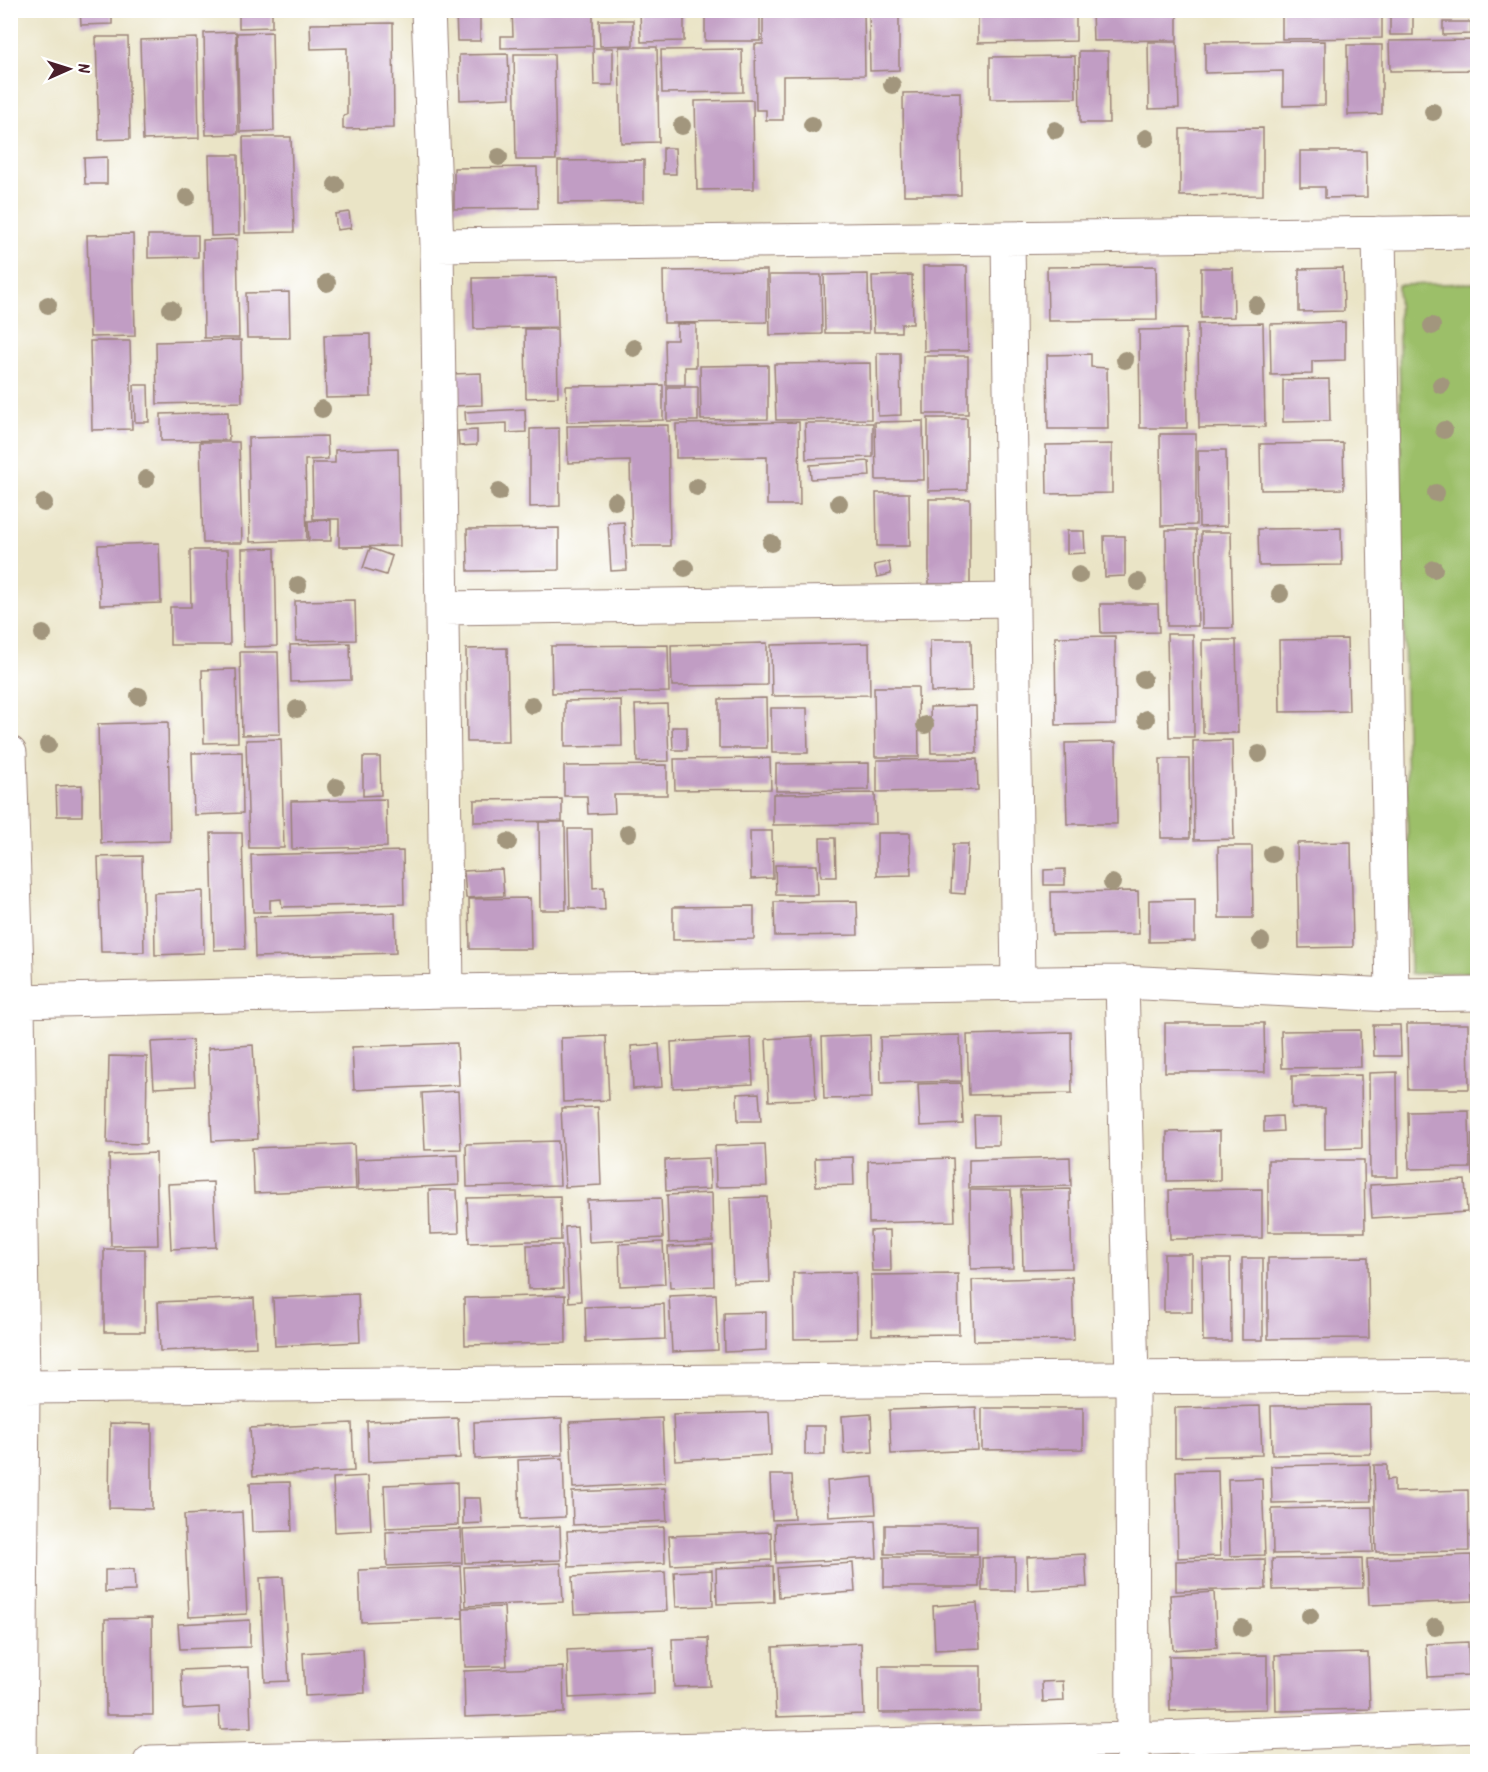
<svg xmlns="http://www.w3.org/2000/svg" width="1488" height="1772" viewBox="0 0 1488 1772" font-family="Kalam,sans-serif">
<rect width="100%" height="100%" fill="#fff"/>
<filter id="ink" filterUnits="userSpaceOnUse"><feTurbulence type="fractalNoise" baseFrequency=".0167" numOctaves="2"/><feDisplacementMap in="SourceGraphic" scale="12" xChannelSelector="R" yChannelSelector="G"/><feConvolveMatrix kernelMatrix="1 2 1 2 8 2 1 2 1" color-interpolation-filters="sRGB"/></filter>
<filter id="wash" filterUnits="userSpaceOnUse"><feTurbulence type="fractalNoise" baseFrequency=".008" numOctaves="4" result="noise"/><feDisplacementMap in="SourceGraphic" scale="24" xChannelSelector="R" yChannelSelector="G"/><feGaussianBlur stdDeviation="1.35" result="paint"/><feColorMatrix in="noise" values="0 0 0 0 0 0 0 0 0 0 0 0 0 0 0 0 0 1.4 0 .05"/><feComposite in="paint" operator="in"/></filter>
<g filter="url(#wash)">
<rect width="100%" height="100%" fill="#eae4c6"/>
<!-- green -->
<path fill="#9cbf69" stroke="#736f4a" stroke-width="1.5" d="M1477,283V972L1410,974L1398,285Z"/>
<g id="blocks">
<!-- building -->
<path fill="#c19dc4" d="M80,10H112V24L81,25Z
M239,10H272V27L239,28Z
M456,10H480V41H457Z
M512,10H593V46L501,48V36H513Z
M640,10H684V41L641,42Z
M705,10H760V41H705Z
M763,10H864L865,75L783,76V120H766V110H756L755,44H763Z
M869,10H899V70L870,71Z
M978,10H1076V41L978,43Z
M1092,10H1177V40L1093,41Z
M1282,10H1382V38L1282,39Z
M1390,10H1413V35H1390Z
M599,20H633V45L600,46Z
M1443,22H1471V34L1443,35Z
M393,23L394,128L343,129V116L347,115V48L311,49L310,24Z
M236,32L238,134L206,135L204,33Z
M272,32L274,131L240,132L237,33Z
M96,37H128L130,139L99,140Z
M197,38L199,138L143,140L140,40Z
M1478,40V70L1390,71L1389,41Z
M1325,41V105L1283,106V71L1205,73V42Z
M1148,42H1177L1179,108L1149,109Z
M1347,45H1382V114L1348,115Z
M619,47H657L659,142L621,143Z
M593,48H613V85H594Z
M742,49L743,92L662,93L661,50Z
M1079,51H1108L1109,123H1080Z
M508,54L510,98L460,100L459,55Z
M514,54H554L556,160H516Z
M1075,56L1076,98L990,99V57Z
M960,92L961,195H904L903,93Z
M753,100L754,189L697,190L695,101Z
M1263,128V195L1180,196V129Z
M243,137H291L294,232L245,233Z
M663,148H675L676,174H663Z
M1300,151H1366L1367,197L1325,198V187H1300Z
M209,155H238L239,235L211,236Z
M107,157V184H85L84,158Z
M644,160V202L558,203V161Z
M537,167L538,208L454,209V168Z
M349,212L351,228L337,230L335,214Z
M133,234L135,336L90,337L87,235Z
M148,235H198V257L148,258Z
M237,239L239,338H204L203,240Z
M923,266H967L968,351H924Z
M1156,266L1157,320L1048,321L1047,267Z
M1201,268H1233L1234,317L1201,318Z
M1343,268L1344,311L1299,312V269Z
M767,270V322L664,323L663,271Z
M868,274L869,333H825L824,275Z
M769,275H821L822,334L770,335Z
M912,275L913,324H901V332H874L872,276Z
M557,277L558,327L474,329L473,278Z
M289,292L290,338H247L246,293Z
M1345,322V360L1312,361V374L1271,375L1270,324Z
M1263,323L1265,427L1199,428L1198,324Z
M677,324H696V367H685V385H666L665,340H677Z
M525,329H557L558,397L526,398Z
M1186,329L1187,428H1140L1139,330Z
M370,334L371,397L326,398L324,335Z
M241,340L242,402L157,404L156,342Z
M90,341H130L132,429L92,430Z
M877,353H900L901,415L878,416Z
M1091,354V367L1107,368L1108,429H1048L1047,355Z
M924,356H968V414H924Z
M870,363L871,419L776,420L774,364Z
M768,365V419L701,420L700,366Z
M481,373L482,405L452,406V374Z
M1329,379L1330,421L1283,422V380Z
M134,385H148L149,422H135Z
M663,385V420L567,422L566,386Z
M667,387H698V421H667Z
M525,409L526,432L507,433V423L466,425L465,412Z
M228,412L229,440L161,441V414Z
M928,418H967V490L928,491Z
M923,421L924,480H876L875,422Z
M799,422L800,505H767V457L676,458V424Z
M805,423H873V457L806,459Z
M668,425L670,546H632L630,461L568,463L567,426Z
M559,428L560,506L530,507V429Z
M477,430V445L459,446L458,431Z
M1160,434H1196V525L1161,526Z
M327,436L328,459L305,460L307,540L250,542L248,438Z
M200,442H239L242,543H203Z
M1343,443L1344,489L1261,490L1260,444Z
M1112,444V493L1047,494L1046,445Z
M398,448L400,546L339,547V519H313L312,463H335V450Z
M1198,450H1226L1227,526L1199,527Z
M869,461L870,476L811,479L810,465Z
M876,493H909L910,546H877Z
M929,499H970V584H929Z
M331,520V541H309L308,521Z
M624,522L627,570L611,571L608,523Z
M559,528V570L468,571L467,529Z
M1341,528L1342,565L1259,566L1258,529Z
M1166,530H1196L1198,626H1167Z
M1067,531H1084L1085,553L1067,554Z
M1201,532H1231L1233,628H1202Z
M1104,536H1125V576L1105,577Z
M159,543L161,603L100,605L98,545Z
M275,548L277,646L244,647L242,549Z
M370,548L392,556L386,575L363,568Z
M190,550H228L230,645H170V607H191Z
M889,562L891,574L877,577L874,565Z
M355,600L356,640L296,641L295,601Z
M1100,604H1158L1159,632L1101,633Z
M1167,634H1193L1194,737H1169Z
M1115,636L1116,724L1056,725L1055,637Z
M1347,639L1349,711L1280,712L1279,640Z
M930,640H971L972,691L931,692Z
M1202,640H1236L1238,733H1203Z
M350,643L351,680L291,682L290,645Z
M767,643V685L672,686L671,645Z
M869,643L870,695L772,696L771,645Z
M668,645L669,692L552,693L551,646Z
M507,648L509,742H467L466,649Z
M240,652H278L280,734L242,735Z
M236,669L238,742L204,743L202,670Z
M874,687H918L919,757H875Z
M766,698L767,748H719V699Z
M621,700L622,746L565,747V701Z
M667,704L669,761L637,762L635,705Z
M976,706L977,753H931L930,707Z
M771,708H807L808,753H772Z
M168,722L170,841L101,843L98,724Z
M672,727H687V750H673Z
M281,739L284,848H249L246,740Z
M1232,740L1234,839L1194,840L1193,741Z
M1116,742L1117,824H1067L1065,743Z
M242,752L243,813L194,815L192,753Z
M363,757H380L381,795L363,796Z
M770,758L771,789L675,790L674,759Z
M977,759L978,790L877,792V760Z
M1160,759H1189L1190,838H1161Z
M869,763V790L776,791V764Z
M667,765V795H614L615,813L588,814L587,796H564V766Z
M82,785V816H57L56,786Z
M875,793L876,824L773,825V794Z
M386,799L387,847L292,849L291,801Z
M562,799V821L474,822V800Z
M539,822H565L566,910H540Z
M568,829H592L593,888L604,887L605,910L570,908Z
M750,831H772L773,878L751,879Z
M211,833H242L245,949L214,950Z
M877,833H910L911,875L877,876Z
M820,838H835L836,877H821Z
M1351,842L1353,947L1299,948L1297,843Z
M953,844H968L965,894L951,893Z
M1218,846H1252L1253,918H1219Z
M403,851L404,904L282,907L281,899L270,900V912H253L251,855Z
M142,856L144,952H101L98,857Z
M775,865H817L818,895H776Z
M502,869L504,896L466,898L464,871Z
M1065,869V885H1044V870Z
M203,891L204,953L155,955L154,893Z
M1138,891L1139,934L1052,935L1051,892Z
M530,898L531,949H470L469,899Z
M1195,899V941L1149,942V900Z
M857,901L858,935L775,936L774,902Z
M754,906V939L673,940V907Z
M395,913L396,953L255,957L254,917Z
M1165,1023H1264L1265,1072H1165Z
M1407,1024H1468L1469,1089H1408Z
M1373,1025H1400L1401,1056H1374Z
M1360,1030L1361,1067L1282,1068L1281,1031Z
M1071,1032L1072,1093L969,1095L967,1035Z
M870,1035L872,1098L824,1099L822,1037Z
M960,1035L962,1081L881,1083L880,1037Z
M606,1036L609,1100L563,1102L561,1038Z
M812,1036L816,1099L769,1101L766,1039Z
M751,1038L753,1084L673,1088L671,1042Z
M192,1040L195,1086L154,1088L151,1042Z
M457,1043L459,1085L354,1090L352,1047Z
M659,1044L662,1087L633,1089L631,1046Z
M253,1045L258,1139L212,1141L208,1048Z
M109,1056L147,1057L146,1144L107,1143Z
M1397,1072L1398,1177H1370L1369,1073Z
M1361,1075L1362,1148L1325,1149V1108H1292V1076Z
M961,1083L963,1124L920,1126L918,1084Z
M458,1091L461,1149L425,1150L422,1093Z
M759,1093L761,1121H738L737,1094Z
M598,1107L601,1185L565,1187L561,1108Z
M1469,1111L1470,1168L1409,1169L1408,1112Z
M974,1115H999V1145H975Z
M1282,1116L1283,1131L1264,1132V1117Z
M1220,1131V1180L1167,1181V1132Z
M1472,1134H1478V1175H1472Z
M558,1141L560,1185L467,1187L466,1144Z
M354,1144L356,1189L254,1193L252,1148Z
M765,1144L767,1186L716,1187L715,1146Z
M156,1153L158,1245L111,1246L109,1155Z
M458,1155L459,1185L358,1190L357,1159Z
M853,1157L854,1185L816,1186L815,1158Z
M1070,1157L1071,1186L969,1188V1160Z
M709,1158L710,1189L666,1191L665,1160Z
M953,1158L955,1221L869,1223L868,1161Z
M1268,1160H1364L1365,1232H1268Z
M1465,1180L1467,1212L1372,1218L1370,1185Z
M213,1182L216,1247L171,1249L168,1184Z
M1070,1189L1072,1268L1023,1269L1021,1190Z
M1262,1189V1238L1170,1239L1169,1190Z
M429,1190H457L459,1233L430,1234Z
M970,1190H1011L1013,1268L971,1269Z
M712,1193L713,1241L669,1243L667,1195Z
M560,1196L561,1240L469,1243L467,1198Z
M767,1197L770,1282L733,1283L730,1198Z
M661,1198L663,1238L589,1242L587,1200Z
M577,1226L581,1301L569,1302L565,1227Z
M890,1230L891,1271H872L870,1231Z
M663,1242L665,1284L620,1286L619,1244Z
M527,1245H562L563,1288L528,1289Z
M713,1245L714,1286L670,1288L668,1247Z
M104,1249H145V1332H104Z
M1164,1254H1192V1312H1164Z
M1368,1257L1369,1338L1268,1339V1258Z
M1242,1258H1263V1340H1242Z
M1202,1259H1230L1231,1341H1203Z
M856,1272L857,1338L794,1339L793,1273Z
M958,1274L959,1334L872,1335L871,1275Z
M1072,1277L1074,1340L974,1341L972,1280Z
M1474,1288H1478V1317H1476Z
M358,1294L360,1342L275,1346L273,1298Z
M716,1294L718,1350L672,1352L669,1296Z
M565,1295L566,1343L465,1345L464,1298Z
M254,1298L256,1347L160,1351L158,1302Z
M664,1304L665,1339L586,1342L585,1307Z
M766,1312V1350L725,1352L724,1313Z
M1370,1405L1371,1454L1272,1455L1271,1406Z
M1260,1406L1262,1455L1175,1457V1408Z
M976,1407L978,1450L891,1454L889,1410Z
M982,1408H1083V1449L982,1450Z
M769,1412L771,1455L675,1460L673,1415Z
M871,1414L873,1452L844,1454L842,1416Z
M458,1418L460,1458L368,1462L367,1421Z
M562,1418L563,1455L475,1459L474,1422Z
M662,1418L665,1483L573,1488L570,1422Z
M110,1423L152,1424V1509L109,1508Z
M352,1423L354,1471L253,1476L250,1428Z
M805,1426H825V1455H805Z
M563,1458L565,1517L520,1519L518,1460Z
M1370,1464L1371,1501L1272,1503L1271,1466Z
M1374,1465H1387V1480L1394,1479V1492L1468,1490L1469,1551L1376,1552Z
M1218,1470L1220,1556L1178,1558L1176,1471Z
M770,1475H792L794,1519L772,1520Z
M368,1476L371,1530L335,1532L333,1478Z
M873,1477L876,1514L829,1517L827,1481Z
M1262,1478L1265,1555L1230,1556L1228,1479Z
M290,1482L292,1531L252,1532L250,1483Z
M457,1482L458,1525L386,1528L384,1485Z
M665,1488L667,1521L573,1525L572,1492Z
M463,1498H480L482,1523L463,1524Z
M1372,1507L1373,1552L1273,1554L1272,1509Z
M242,1512L247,1614L189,1617L184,1515Z
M875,1520L877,1558L776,1563L775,1524Z
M1474,1520H1478V1556H1474Z
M885,1525H977V1554H885Z
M560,1526L561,1560L465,1563L463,1530Z
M664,1527L665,1563L569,1567L567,1531Z
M461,1529L462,1563L387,1566L386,1532Z
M771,1532L772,1560L671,1565L669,1536Z
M1085,1554L1087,1587L1028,1590L1027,1557Z
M1471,1555L1473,1601L1369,1605L1367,1559Z
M884,1557H979V1587H884Z
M1015,1557V1591H982V1558Z
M1362,1558L1363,1588L1273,1590L1272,1559Z
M1265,1559L1266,1589L1176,1591V1561Z
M561,1563L563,1602L466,1606L464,1567Z
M853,1563L855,1592L779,1597L777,1568Z
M460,1566L463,1618L361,1622L359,1570Z
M773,1566L774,1602L717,1604L716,1568Z
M134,1569L135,1591L105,1592V1570Z
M712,1570L713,1606L676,1607L674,1572Z
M665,1572L667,1611L574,1614L572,1577Z
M283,1577L289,1681L265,1682L260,1578Z
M1214,1592L1217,1647L1173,1650L1170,1595Z
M977,1603L980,1648L935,1650L933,1606Z
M504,1607L507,1666L465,1667L463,1608Z
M152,1618L153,1715H106L105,1619Z
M250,1620V1647L180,1649L178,1624Z
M708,1638L710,1686L674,1687L672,1639Z
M1468,1642L1469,1675L1428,1677L1426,1644Z
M861,1643L864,1714L776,1717L773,1647Z
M653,1646L654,1694L569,1698L567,1650Z
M363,1649L365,1693L305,1696L303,1653Z
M1368,1653L1370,1709L1276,1711L1275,1655Z
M1267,1655V1709L1170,1711L1169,1656Z
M879,1666H981V1712L879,1713Z
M249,1667L251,1728L220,1729L219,1707L183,1709L181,1670Z
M563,1667L564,1713L465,1717L464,1671Z
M1063,1681L1064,1701L1043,1702L1042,1682Z"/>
</g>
</g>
<g filter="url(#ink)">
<use href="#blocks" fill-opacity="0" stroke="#9a8278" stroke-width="1.5"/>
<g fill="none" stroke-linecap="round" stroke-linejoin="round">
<defs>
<path id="minor" d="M428,10L437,245L447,991
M1379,233L1392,995
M1008,238L1018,984
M437,245L1478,232
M442,608L1012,600
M10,753L18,1001L23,1387L20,1762
M1122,982L1132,1379L1133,1760
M18,1001L447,991L1122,982L1392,995L1478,994
M23,1387L1478,1375
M150,1762L1132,1739L1478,1726"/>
</defs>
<!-- minor casing -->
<use href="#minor" stroke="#9a8278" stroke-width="35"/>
<!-- minor -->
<use href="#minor" stroke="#fff" stroke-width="33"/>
</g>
<!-- trees -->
<g fill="#a2967d">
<circle cx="892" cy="85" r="9"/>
<circle cx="1433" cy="112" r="9"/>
<circle cx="812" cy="125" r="9"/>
<circle cx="682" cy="126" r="9"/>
<circle cx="1055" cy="130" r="9"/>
<circle cx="1146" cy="138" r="9"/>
<circle cx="499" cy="157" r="9"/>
<circle cx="336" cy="185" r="9"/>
<circle cx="187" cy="197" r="9"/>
<circle cx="327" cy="283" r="9"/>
<circle cx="48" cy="305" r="9"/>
<circle cx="1256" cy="305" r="9"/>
<circle cx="171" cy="309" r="9"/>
<circle cx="1432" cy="326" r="9"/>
<circle cx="634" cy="348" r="9"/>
<circle cx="1125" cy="360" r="9"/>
<circle cx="1441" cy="385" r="9"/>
<circle cx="322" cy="409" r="9"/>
<circle cx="1444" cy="430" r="9"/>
<circle cx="146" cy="479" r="9"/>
<circle cx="697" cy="487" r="9"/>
<circle cx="499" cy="492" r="9"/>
<circle cx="1436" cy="493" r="9"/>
<circle cx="615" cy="501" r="9"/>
<circle cx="44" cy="503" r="9"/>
<circle cx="839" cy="503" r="9"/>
<circle cx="771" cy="543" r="9"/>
<circle cx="685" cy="568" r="9"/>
<circle cx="1434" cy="569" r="9"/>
<circle cx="1079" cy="575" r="9"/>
<circle cx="1138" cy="582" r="9"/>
<circle cx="298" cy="585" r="9"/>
<circle cx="1280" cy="594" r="9"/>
<circle cx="43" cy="634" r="9"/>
<circle cx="1143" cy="679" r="9"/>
<circle cx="139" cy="696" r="9"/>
<circle cx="532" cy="705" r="9"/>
<circle cx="297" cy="709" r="9"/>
<circle cx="1146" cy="719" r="9"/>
<circle cx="925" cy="725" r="9"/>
<circle cx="48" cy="745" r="9"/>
<circle cx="1259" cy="754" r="9"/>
<circle cx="336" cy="787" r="9"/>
<circle cx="628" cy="833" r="9"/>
<circle cx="508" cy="842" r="9"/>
<circle cx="1272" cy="854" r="9"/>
<circle cx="1112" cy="883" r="9"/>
<circle cx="1261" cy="941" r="9"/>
<circle cx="1310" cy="1616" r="9"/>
<circle cx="1435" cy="1627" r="9"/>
<circle cx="1242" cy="1628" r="9"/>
</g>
</g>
<!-- margin -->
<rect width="1488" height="1772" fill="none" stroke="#fff" stroke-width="36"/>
<!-- north arrow -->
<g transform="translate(69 69) rotate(87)" stroke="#ffffff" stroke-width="4.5" paint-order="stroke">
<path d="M0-4.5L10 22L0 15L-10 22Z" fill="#4a1f2b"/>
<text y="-9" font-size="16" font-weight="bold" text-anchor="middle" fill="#4a1f2b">N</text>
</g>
</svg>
